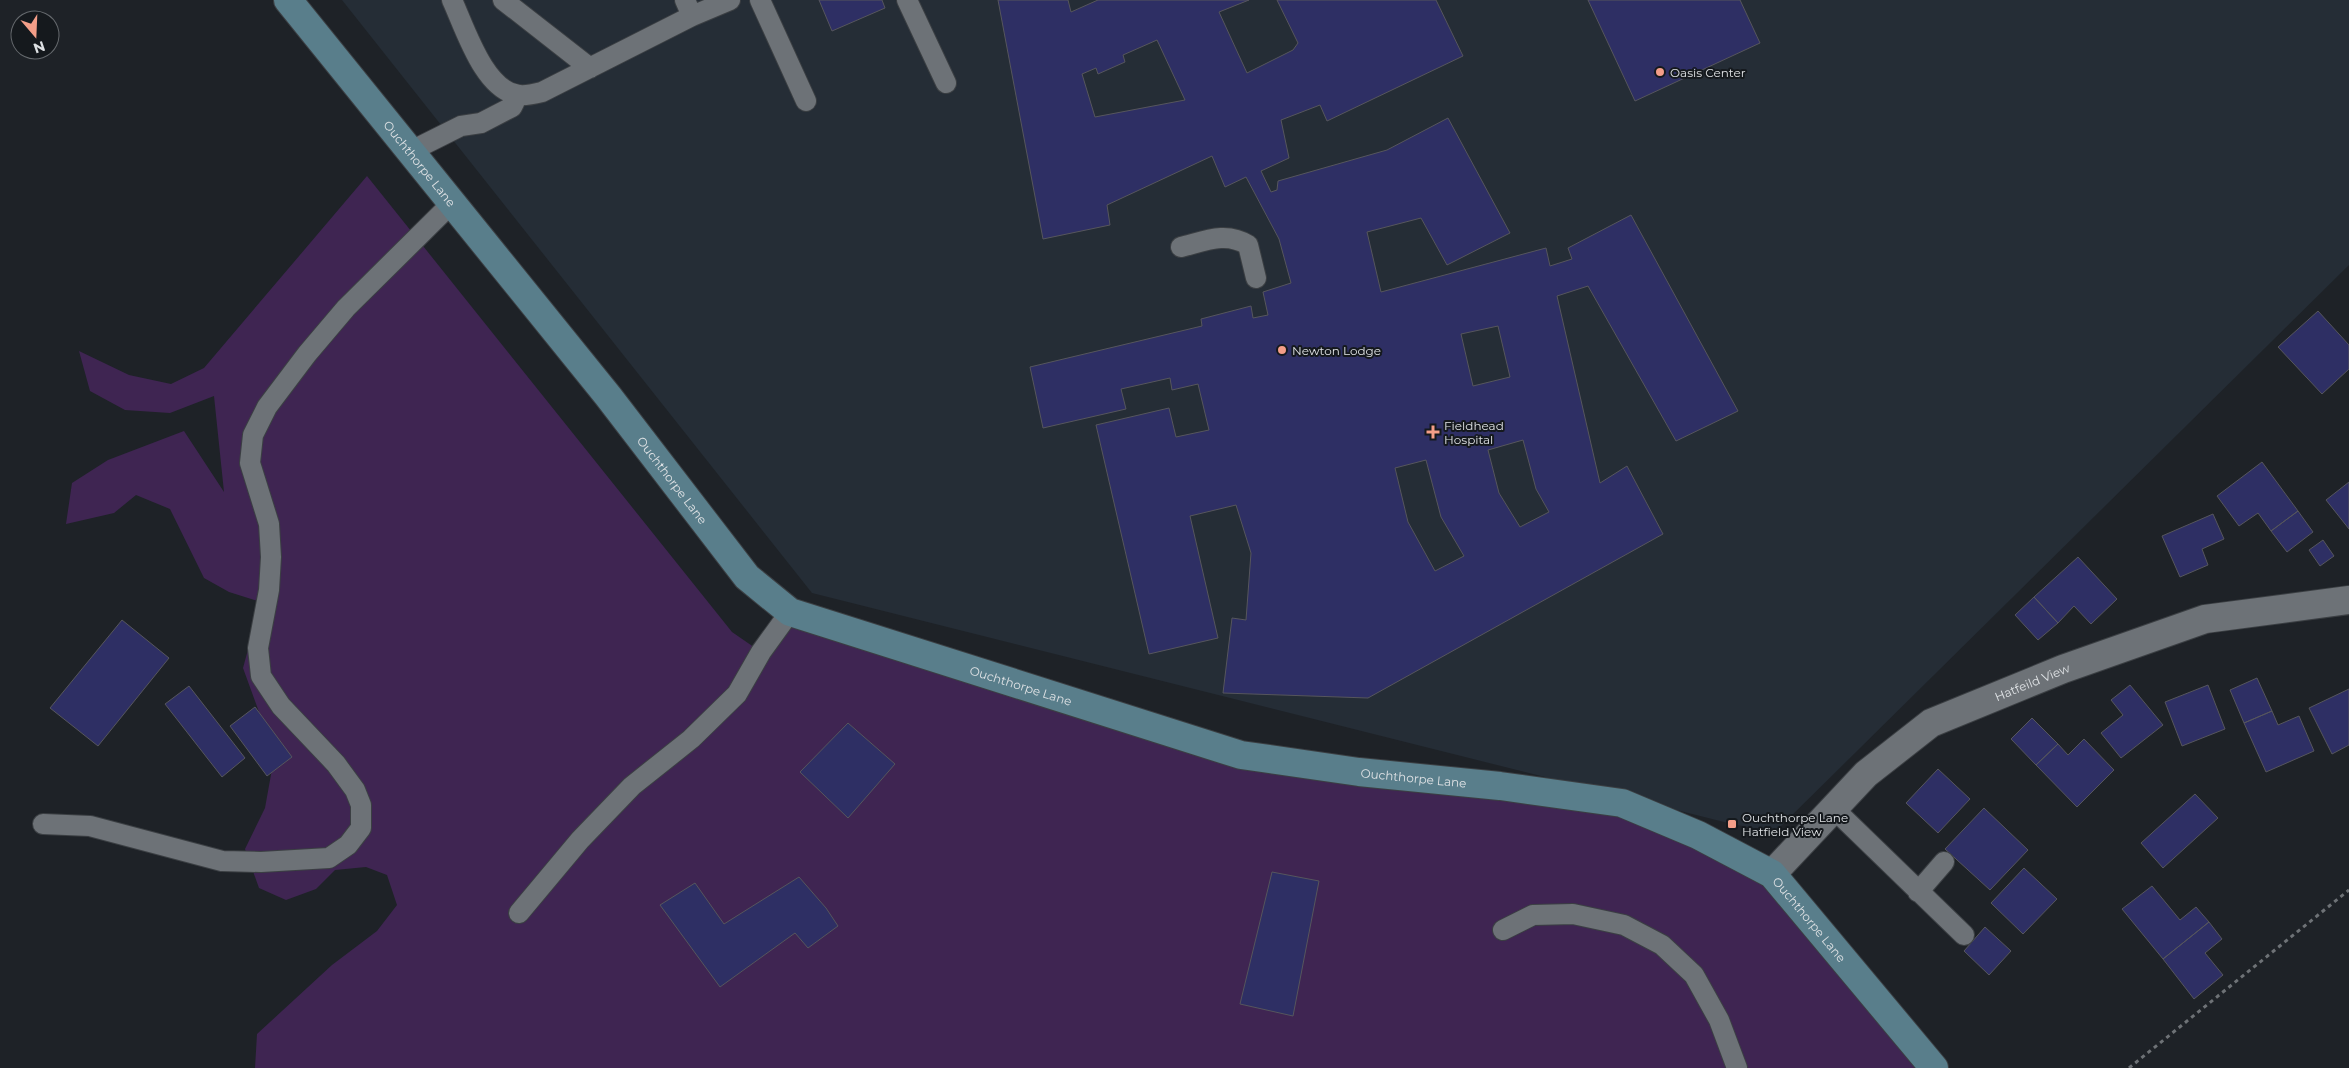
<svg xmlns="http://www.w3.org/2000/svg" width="2349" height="1068" viewBox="0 0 2349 1068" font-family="Montserrat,sans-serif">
<rect width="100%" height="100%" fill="#1e2227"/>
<!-- built -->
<path fill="#252d36" d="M342,0H2349V265L1775,832L1732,824L812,593Z"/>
<!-- green -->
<path fill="#3f2552" d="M367,176L732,632L761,652L790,612L1241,755L1622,803L1772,874L1934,1068H255L257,1034L332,965L377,931L397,905L387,875L366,867L335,870L316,889L286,900L259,888L245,849L265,808L272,769L270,742L243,668L261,602L229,592L204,578L170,509L136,495L114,513L66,524L72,483L108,460L184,431L224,492L214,396L170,413L125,410L90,391L79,351L129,375L171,384L204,368Z"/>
<!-- building -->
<path fill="#2e2f64" stroke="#56565d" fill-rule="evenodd" d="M819,0H882L885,8L832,31Z
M998,0H1068L1071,12L1098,0H1249L1219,12L1247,73L1293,50L1298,43L1277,0H1436L1463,56L1327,121L1320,105L1281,120L1289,158L1261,171L1271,192L1277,190L1278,181L1387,150L1448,118L1510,233L1447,265L1421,218L1367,232L1381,292L1546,248L1550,266L1572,259L1568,248L1631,215L1738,411L1676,441L1588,286L1557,296L1600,483L1627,466L1663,534L1368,698L1223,693L1232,618L1246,620L1251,553L1236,505L1190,516L1218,638L1149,654L1096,425L1169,408L1176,437L1209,430L1198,384L1172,390L1170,378L1121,389L1126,409L1043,428L1030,367L1202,326L1201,319L1251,306L1253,318L1268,315L1263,292L1291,283L1279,239L1246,177L1225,187L1212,156L1107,205L1110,225L1043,239ZM1157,40L1185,100L1095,117L1082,74L1096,68L1098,74L1125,62L1123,55ZM1498,326L1510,377L1473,386L1461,334ZM1523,440L1536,489L1549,512L1520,527L1499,493L1488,450ZM1426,460L1441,517L1464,556L1435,571L1408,522L1395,468Z
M1588,0H1740L1760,43L1635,101Z
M2318,311L2349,345V369L2322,394L2278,347Z
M2262,462L2298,511L2271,531L2258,513L2239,526L2217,496Z
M2349,482V529L2326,500Z
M2298,511L2313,532L2287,552L2271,531Z
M2213,514L2224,539L2202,549L2208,565L2180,577L2162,536Z
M2323,540L2334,556L2320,566L2309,550Z
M2078,557L2117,599L2091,624L2074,606L2058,623L2034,597Z
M2034,597L2058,623L2038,640L2015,615Z
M122,620L169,658L98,746L50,708Z
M2257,678L2272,711L2244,723L2230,690Z
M2130,685L2163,725L2121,758L2101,733L2123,715L2111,700Z
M2208,685L2225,729L2182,746L2165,702Z
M189,686L245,758L222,777L165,704Z
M2349,689V745L2332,754L2309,708Z
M255,707L292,757L267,776L230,726Z
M2272,711L2278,725L2299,716L2314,751L2266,772L2244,723Z
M2032,718L2058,744L2036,765L2011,739Z
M848,723L895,764L848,818L800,772Z
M2084,739L2114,770L2077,807L2036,765L2058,744L2068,755Z
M1938,769L1970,799L1938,833L1906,803Z
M2195,794L2218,818L2163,868L2141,843Z
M1984,808L2028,850L1990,890L1945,849Z
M2024,868L2057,899L2023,934L1991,903Z
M1272,872L1319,881L1293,1016L1240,1004Z
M799,877L826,908L838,926L808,948L795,933L720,987L660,905L695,883L724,924Z
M2152,886L2180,920L2196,907L2209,922L2163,959L2122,909Z
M2209,922L2222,939L2205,953L2223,975L2194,999L2163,959Z
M1985,927L2011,951L1989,975L1964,951Z"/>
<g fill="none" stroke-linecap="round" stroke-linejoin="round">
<defs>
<path id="lane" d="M452,0C465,28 484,91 519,95C526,96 534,94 542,92L692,16L730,0
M503,0L590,68
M685,0L692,16
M760,0L806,101
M907,0L946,83
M411,151L461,126L481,123L512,107L518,95
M1181,247C1205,241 1226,231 1248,245L1256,278
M1833,808L1964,935
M43,824L90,826L222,861L261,862L329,858L348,845L361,828V805L355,790L336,764L281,706L261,676L258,648L269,590L271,557L269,524L250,463L253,435L267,407L307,354L346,308L452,203
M1918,892L1944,862
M519,913L580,840L632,786L691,739L737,694L761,652L790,612
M1503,930L1533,915L1573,914L1624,925L1662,945L1694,975L1719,1020L1737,1068"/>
<g id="street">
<path id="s1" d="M1772,874L1866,774L1931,723L2063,669L2205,619L2349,600"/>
</g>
<g id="secondary">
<path id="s2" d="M288,0L608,396L747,577L790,612L1241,755L1359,772L1500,786L1622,803L1698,835L1772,874L1934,1068"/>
</g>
</defs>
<!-- lane casing -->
<use href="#lane" stroke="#3b3f43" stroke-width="22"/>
<!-- street casing -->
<use href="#street" stroke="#3b3f43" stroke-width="30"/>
<!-- secondary casing -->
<use href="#secondary" stroke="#3b3f43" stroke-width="30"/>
<!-- path -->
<path stroke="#6e7276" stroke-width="3" stroke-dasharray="4 4" stroke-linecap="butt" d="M2129,1068L2349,890"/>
<!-- lane -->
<use href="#lane" stroke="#6d7277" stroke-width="20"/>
<!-- street -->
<use href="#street" stroke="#6d7277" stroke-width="28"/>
<!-- secondary -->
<use href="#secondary" stroke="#597e8b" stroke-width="28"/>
</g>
<!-- markers -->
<g fill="#f49e88" stroke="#15191d" stroke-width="2">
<circle cx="1660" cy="72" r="5"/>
<circle cx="1282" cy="350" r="5"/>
<path d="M1430.5 424.5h5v5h5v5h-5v5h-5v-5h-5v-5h5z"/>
<rect x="1727" y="819" width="10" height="10" rx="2.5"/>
</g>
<g text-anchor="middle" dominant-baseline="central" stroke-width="4" stroke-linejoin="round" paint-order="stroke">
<!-- poi labels -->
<g font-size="12" fill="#dee1e4" stroke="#15191d" text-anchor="start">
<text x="1670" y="72">Oasis Center</text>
<text x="1292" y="350">Newton Lodge</text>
<text x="1444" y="425">Fieldhead<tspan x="1444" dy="14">Hospital</tspan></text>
<text x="1742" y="817">Ouchthorpe Lane<tspan x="1742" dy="14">Hatfield View</tspan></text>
</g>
<!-- street labels -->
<g font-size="12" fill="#dee1e4" stroke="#15191d">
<text stroke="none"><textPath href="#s2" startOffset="210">Ouchthorpe Lane</textPath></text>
<text stroke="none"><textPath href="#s2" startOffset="615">Ouchthorpe Lane</textPath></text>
<text stroke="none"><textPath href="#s1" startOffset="329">Hatfeild View</textPath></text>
<text stroke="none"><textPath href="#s2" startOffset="1035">Ouchthorpe Lane</textPath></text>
<text stroke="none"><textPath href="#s2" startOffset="1440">Ouchthorpe Lane</textPath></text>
<text stroke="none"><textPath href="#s2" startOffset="1875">Ouchthorpe Lane</textPath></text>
</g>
</g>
<!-- north arrow -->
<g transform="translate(35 35) rotate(161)"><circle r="24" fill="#15191d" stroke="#65696d"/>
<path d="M0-4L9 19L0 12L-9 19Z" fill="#f49e88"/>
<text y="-8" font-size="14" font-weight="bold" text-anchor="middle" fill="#dee1e4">N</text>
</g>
</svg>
